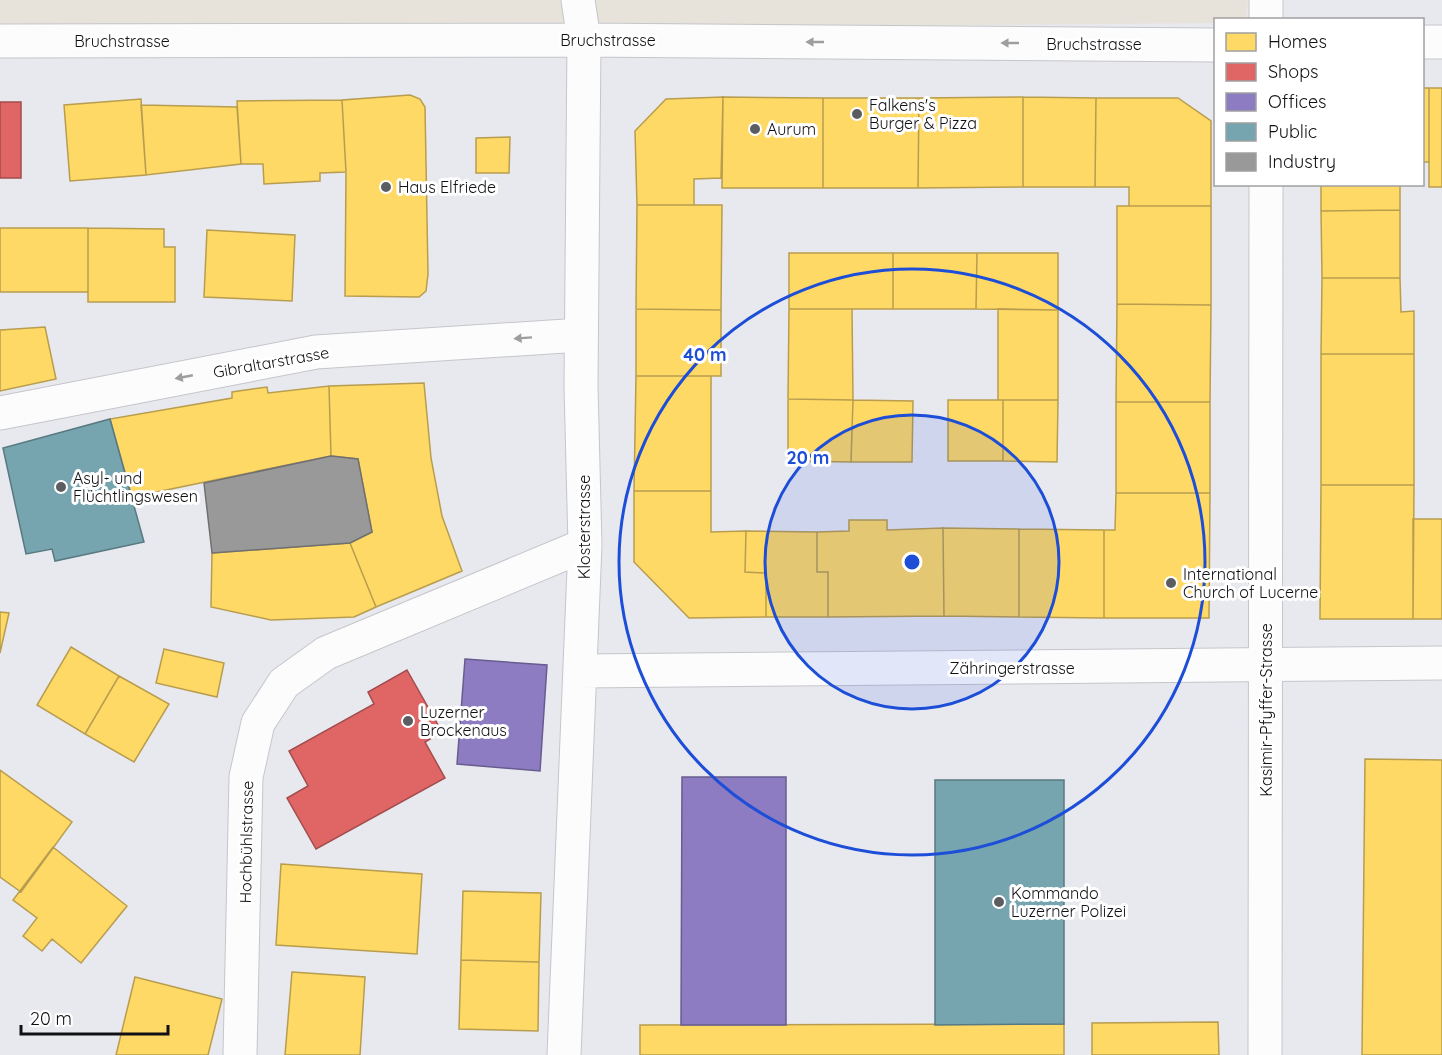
<svg xmlns="http://www.w3.org/2000/svg" width="1442" height="1055" viewBox="0 0 1442 1055" font-family="Quicksand,sans-serif">
<rect width="100%" height="100%" fill="#e8e9ef"/>
<!-- commercial -->
<path fill="#e7e2da" d="M0,0H1248L1246,19L1216,20L1215,23L0,34Z"/>
<!-- homes -->
<path fill="#ffd966" stroke="#b89d4e" stroke-width="1.5" d="M1422,88H1429V162H1422Z
M1429,88H1442V187H1429Z
M410,95L420,99L425,107L428,274L426,291L419,297L345,296L346,172L342,100Z
M723,97L823,98V188H722Z
M723,97L721,178L694,179V205H637L635,131L666,99Z
M1023,97V187L918,188L919,98Z
M1023,97L1096,98L1095,187H1023Z
M823,98H919L918,188H823Z
M1096,98H1178L1211,121V206H1129V187H1095Z
M141,99L146,175L70,181L64,105Z
M342,100L346,172L320,173V181L264,184L263,164H241L237,101Z
M141,105L237,107L241,164L146,175Z
M510,137L509,173H476V138Z
M1321,184H1400V210L1321,211Z
M637,205H722L721,310L636,309Z
M1117,206H1211V305L1117,304Z
M1400,210V278H1322L1321,211Z
M0,228H88V292H0Z
M88,228L164,229V247H175V302H88Z
M207,230L295,235L292,301L204,297Z
M789,253H893V309H789Z
M893,253H977L976,309H893Z
M977,253H1058V310L976,309Z
M1322,278H1400L1401,312L1414,311V354H1321Z
M1117,304L1211,305L1210,402H1116Z
M636,309L721,310V376H636Z
M789,309H852L853,400L788,399Z
M998,309L1058,310V400H998Z
M45,327L56,379L0,391V330Z
M1321,354H1414V485H1321Z
M636,376H711V491H634Z
M424,383L431,458L442,516L462,571L376,607L350,543L372,532L358,459L331,456L329,386Z
M329,386L331,456L132,497L110,419L232,398V392L267,387L268,393Z
M788,399L853,400L851,462L788,461Z
M853,400L913,401L912,462H851Z
M948,400H1003V461H948Z
M1003,400H1058L1057,462L1003,461Z
M1116,402H1210V493H1116Z
M1321,485H1414L1413,619H1320Z
M634,491H711V532L746,531L745,572L766,573V617L689,618L634,562Z
M1116,493H1210L1209,618H1104V530H1115Z
M1413,519H1442V619H1413Z
M849,520H887V530L943,528L944,616L828,617V572H817V532L849,531Z
M943,528L1019,529V617L944,616Z
M1019,529L1104,530V618L1019,617Z
M746,531L817,532V572H828V617H766V573L745,572Z
M350,543L376,607L354,617L271,620L211,607L212,553Z
M0,612L9,613L0,653Z
M71,647L119,676L85,734L37,705Z
M164,649L224,663L217,697L156,683Z
M119,676L169,704L134,762L85,734Z
M1365,759L1442,760V1055H1362Z
M0,770L72,822L21,892L0,877Z
M53,847L127,906L81,963L52,939L42,951L23,936L37,918L13,900Z
M281,864L422,874L417,954L276,945Z
M463,891L541,893L539,962L461,960Z
M461,960L539,962L538,1031L459,1029Z
M292,972L365,977L360,1055H285Z
M135,977L222,999L208,1055H116Z
M1218,1022L1219,1055H1092V1023Z
M1064,1024V1055H640V1025Z"/>
<!-- shops -->
<path fill="#e06666" stroke="#a24c4e" stroke-width="1.5" d="M0,102H21V178H0Z
M407,670L442,732L425,742L445,778L316,849L287,798L308,786L289,751L374,704L368,692Z"/>
<!-- offices -->
<path fill="#8e7cc3" stroke="#685c8f" stroke-width="1.5" d="M465,659L547,665L540,771L457,764Z
M682,777H786V1025H681Z"/>
<!-- public -->
<path fill="#76a5af" stroke="#587981" stroke-width="1.5" d="M110,419L144,542L55,561L52,549L26,554L3,448Z
M935,780H1064V1024L935,1025Z"/>
<!-- industry -->
<path fill="#999" stroke="#707071" stroke-width="1.5" d="M331,456L358,459L372,532L350,543L212,553L204,483Z"/>
<g fill="none" stroke-linecap="round" stroke-linejoin="round">
<defs>
<path id="street" d="M1266,20V0
M0,41L584,40L1216,45
M1422,42H1442
M0,413L316,352L581,335
M582,671L1442,663
M240,1055L246,777L258,723L284,683L326,653L585,545
M564,1055L585,545L581,386L584,40L578,0
M1265,1055L1266,184"/>
</defs>
<!-- street casing -->
<use href="#street" stroke="#c5c6ca" stroke-width="35"/>
<!-- street -->
<use href="#street" stroke="#fcfcfd" stroke-width="33"/>
</g>
<!-- one-way arrows -->
<defs><path id="oneway-solid" d="M-6-.8H1V-3.2L6.5 0L1 3.2V.8H-6Z" transform="scale(1.5)"/></defs>
<g fill="#9e9ea0">
<use href="#oneway-solid" transform="translate(815 42) rotate(-180)"/>
<use href="#oneway-solid" transform="translate(1010 43) rotate(-180)"/>
<use href="#oneway-solid" transform="translate(523 338) rotate(176)"/>
<use href="#oneway-solid" transform="translate(184 377) rotate(169)"/>
</g>
<!-- distance rings -->
<circle cx="912" cy="562" r="147" fill="#1d4ed8" fill-opacity=".12"/>
<g fill="none" stroke="#1d4ed8" stroke-width="3">
<circle cx="912" cy="562" r="147"/>
<circle cx="912" cy="562" r="293"/>
</g>
<!-- markers -->
<g fill="#5c5d61" stroke="#fff" stroke-width="2">
<circle cx="857" cy="114" r="6"/>
<circle cx="755" cy="129" r="6"/>
<circle cx="386" cy="187" r="6"/>
<circle cx="61" cy="487" r="6"/>
<circle cx="1171" cy="583" r="6"/>
<circle cx="408" cy="721" r="6"/>
<circle cx="999" cy="902" r="6"/>
</g>
<g text-anchor="middle" dominant-baseline="central" stroke-width="6" stroke-linejoin="round" paint-order="stroke">
<!-- street labels -->
<g font-size="16" fill="#111115" stroke="#fff">
<text x="608" y="40">Bruchstrasse</text>
<text x="122" y="41">Bruchstrasse</text>
<text x="1094" y="44">Bruchstrasse</text>
<text transform="translate(271 362) rotate(-10)">Gibraltarstrasse</text>
<text transform="translate(584 527) rotate(-90)">Klosterstrasse</text>
<text x="1012" y="668">Zähringerstrasse</text>
<text transform="translate(1266 710) rotate(-90)">Kasimir-Pfyffer-Strasse</text>
<text transform="translate(246 842) rotate(-89)">Hochbühlstrasse</text>
</g>
<!-- poi labels -->
<g font-size="16" fill="#111115" stroke="#fff" text-anchor="start">
<text x="869" y="105">Falkens's<tspan x="869" dy="18">Burger &amp; Pizza</tspan></text>
<text x="767" y="129">Aurum</text>
<text x="398" y="187">Haus Elfriede</text>
<text x="73" y="478">Asyl- und<tspan x="73" dy="18">Flüchtlingswesen</tspan></text>
<text x="1183" y="574">International<tspan x="1183" dy="18">Church of Lucerne</tspan></text>
<text x="420" y="712">Luzerner<tspan x="420" dy="18">Brockenaus</tspan></text>
<text x="1011" y="893">Kommando<tspan x="1011" dy="18">Luzerner Polizei</tspan></text>
</g>
</g>
<circle cx="912" cy="562" r="9" fill="#1d4ed8" stroke="#fff" stroke-width="3"/>
<g font-size="18" text-anchor="middle" font-weight="bold" fill="#1d4ed8" stroke="#fff" stroke-width="6" stroke-linejoin="round" paint-order="stroke">
<text x="705" y="361">40 m</text>
<text x="808" y="464">20 m</text>
</g>
<!-- legend -->
<rect x="1214" y="18" width="210" height="168" fill="#ffffff" stroke="#a0a0a1" stroke-width="1.5"/>
<rect x="1226" y="33" width="30" height="18" fill="#ffd966" stroke="#a0a0a1" stroke-width="1.5"/>
<text x="1268" y="48" font-size="18" fill="#111115">Homes</text>
<rect x="1226" y="63" width="30" height="18" fill="#e06666" stroke="#a0a0a1" stroke-width="1.5"/>
<text x="1268" y="78" font-size="18" fill="#111115">Shops</text>
<rect x="1226" y="93" width="30" height="18" fill="#8e7cc3" stroke="#a0a0a1" stroke-width="1.5"/>
<text x="1268" y="108" font-size="18" fill="#111115">Offices</text>
<rect x="1226" y="123" width="30" height="18" fill="#76a5af" stroke="#a0a0a1" stroke-width="1.5"/>
<text x="1268" y="138" font-size="18" fill="#111115">Public</text>
<rect x="1226" y="153" width="30" height="18" fill="#999999" stroke="#a0a0a1" stroke-width="1.5"/>
<text x="1268" y="168" font-size="18" fill="#111115">Industry</text>
<!-- scale -->
<path d="M21 1025v9h147v-9" fill="none" stroke="#111115" stroke-width="3"/>
<text x="30" y="1025" font-size="18" fill="#111115" stroke="#ffffff" stroke-width="4.5" paint-order="stroke">20 m</text>
</svg>
